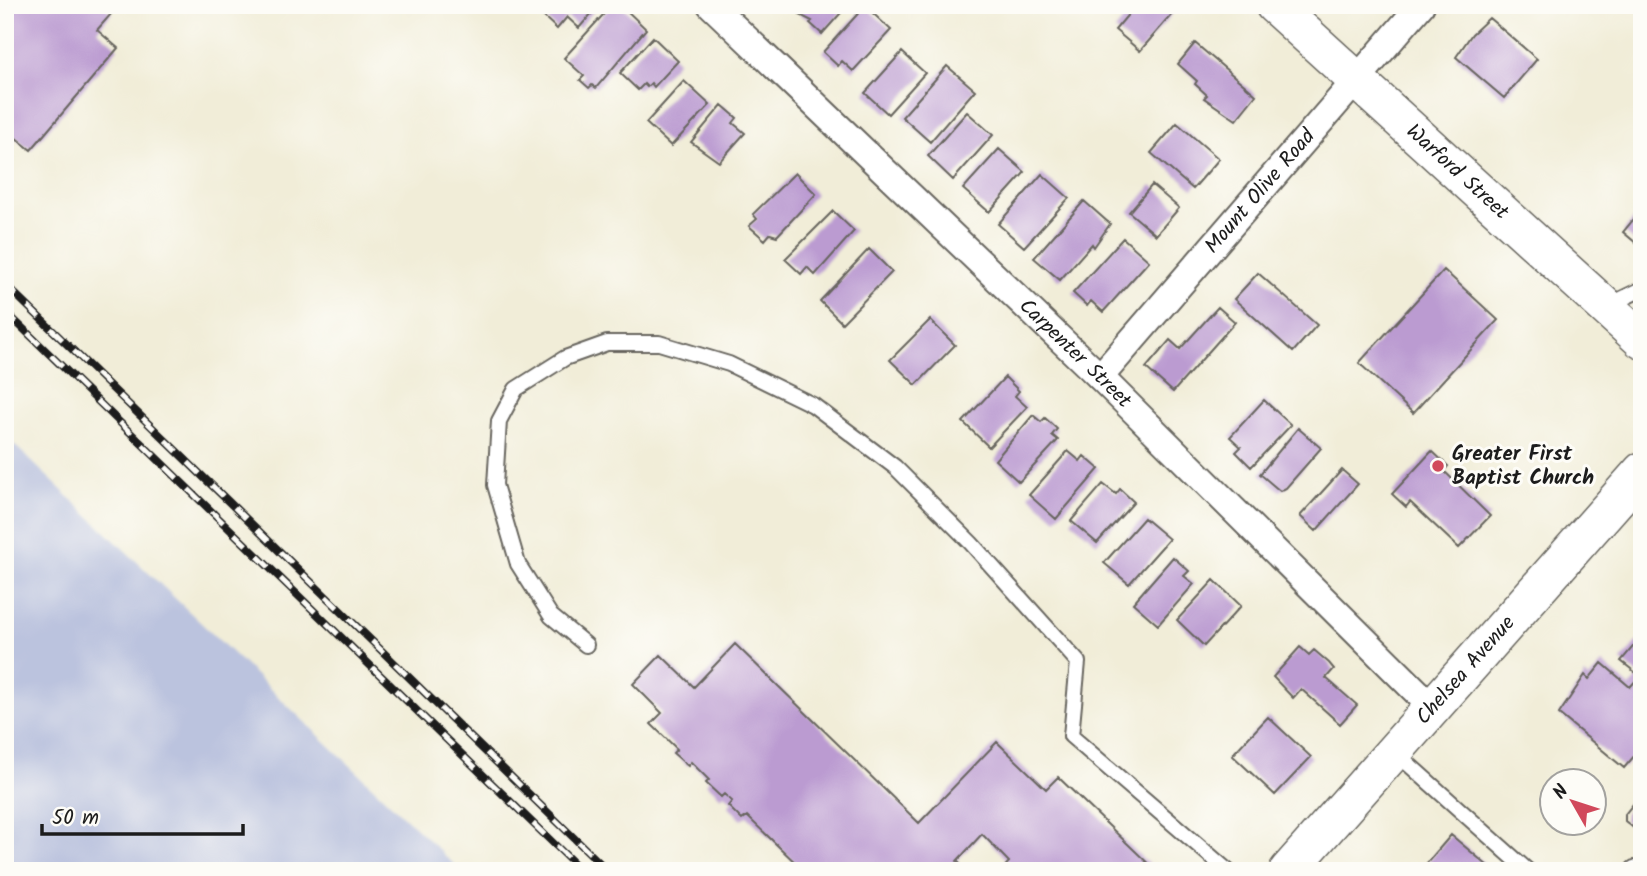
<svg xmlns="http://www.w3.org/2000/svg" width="1647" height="876" viewBox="0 0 1647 876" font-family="Kalam,sans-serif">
<rect width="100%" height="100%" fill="#fdfcf7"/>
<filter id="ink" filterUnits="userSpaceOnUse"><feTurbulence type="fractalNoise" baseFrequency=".0143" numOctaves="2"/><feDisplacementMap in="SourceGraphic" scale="14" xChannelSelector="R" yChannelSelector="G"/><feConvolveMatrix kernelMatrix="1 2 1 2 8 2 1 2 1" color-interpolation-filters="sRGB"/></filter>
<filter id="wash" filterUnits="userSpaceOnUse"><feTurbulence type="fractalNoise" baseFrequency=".00686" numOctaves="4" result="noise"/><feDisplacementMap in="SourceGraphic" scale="28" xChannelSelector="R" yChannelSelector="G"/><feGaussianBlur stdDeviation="1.57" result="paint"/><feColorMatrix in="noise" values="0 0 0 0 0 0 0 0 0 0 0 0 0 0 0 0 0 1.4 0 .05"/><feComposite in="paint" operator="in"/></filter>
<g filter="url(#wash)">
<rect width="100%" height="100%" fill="#f1edd8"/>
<!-- industrial -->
<path fill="#bbc3de" d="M5,436L461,871H5Z"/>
<g id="blocks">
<!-- building -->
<path fill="#bb9bd1" d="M5,5H102L112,13L97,30L118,48L31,150L5,129Z
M555,5H599L579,28L567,17L557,29L544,17Z
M612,5H621L646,29L596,88L592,85L589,88L580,80L584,76L564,58Z
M803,5H848L822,34L810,23L812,21L800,15Z
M1136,5H1180L1140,51L1115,30Z
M865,6L891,30L853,71L842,61L838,66L823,52Z
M1489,18L1537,59L1504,98L1456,57L1472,34Z
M653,37L678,61L654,87L651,83L647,87L644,84L638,90L620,73Z
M1195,43L1256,95L1236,120L1204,98L1207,95L1195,84L1197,81L1178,64Z
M902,52L925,73L888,114L865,93Z
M947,66L975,90L930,142L902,117Z
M684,81L710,105L671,146L646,123Z
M722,105L737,118L733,123L745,133L719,162L691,142Z
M967,112L993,135L953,180L928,156Z
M1177,123L1219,159L1193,189L1151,153Z
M999,149L1025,172L989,212L963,189Z
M795,173L816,194L777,236L770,234L765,240L749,226L757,219L753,214Z
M1042,174L1069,198L1024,247L998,224Z
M1152,185L1179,208L1156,235L1129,212Z
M1084,201L1110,224L1094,247L1092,244L1060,280L1034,258Z
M1642,209V248L1623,232Z
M833,211L854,231L815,275L807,267L801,274L785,259Z
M1123,238L1149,261L1103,312L1091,301L1087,306L1073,293Z
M869,249L892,272L842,323L820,301Z
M1444,270L1498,320L1413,413L1359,363Z
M1258,273L1317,325L1293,352L1234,299Z
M1218,307L1235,322L1173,392L1146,368L1170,340L1180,349Z
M930,320L955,345L916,385L890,360Z
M1005,377L1019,391L1015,396L1027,407L989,447L963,422Z
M1264,400L1291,425L1251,467L1236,452L1241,447L1230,437Z
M1033,415L1041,422L1045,418L1057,429L1052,435L1058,440L1019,482L995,460Z
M1298,428L1321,448L1286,488L1280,491L1260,474Z
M1068,451L1080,461L1084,456L1099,469L1056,519L1029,495Z
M1432,451L1448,466L1444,471L1490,516L1459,548L1410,502L1406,507L1392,494Z
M1342,470L1358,484L1316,531L1300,516Z
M1103,484L1116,494L1120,489L1134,502L1097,543L1071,521Z
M1144,518L1169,539L1129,584L1104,563Z
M1173,557L1189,571L1184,576L1194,584L1158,625L1133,603Z
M1214,580L1241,606L1204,646L1177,620Z
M1642,636V747L1624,768L1559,714L1585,675L1589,679L1602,663L1630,687L1640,676L1621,661Z
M735,644L919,823L997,742L1046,789L1058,777L1156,871H1001L1009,862L982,834L957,861L967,871H804L747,816L742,820L728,806L732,801L724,794L721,797L706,783L709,780L691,762L688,766L673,753L677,749L651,724L662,713L633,684L661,655L694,687Z
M1300,647L1309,655L1314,650L1329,663L1334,669L1326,678L1357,705L1340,724L1301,689L1293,698L1273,677Z
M1268,717L1311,757L1275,795L1232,755Z
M1642,793V835L1625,821V814Z
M1451,835L1494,871H1420Z"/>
</g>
</g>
<g filter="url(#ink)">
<use href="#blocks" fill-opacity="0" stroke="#67655e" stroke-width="2"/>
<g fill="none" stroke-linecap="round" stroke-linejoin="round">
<defs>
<path id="lane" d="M1609,305L1642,289
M586,645L551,616L518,564L495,485L499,421L516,389L565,358L607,343H659L729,364L813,405L895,467L971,543L1078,662L1071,736L1228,871
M1395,752L1528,871
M1631,871L1634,868L1637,871"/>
<g id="street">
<path id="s1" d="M711,5L1100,377L1432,707"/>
<path id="s2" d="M1100,377L1421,5"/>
</g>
<g id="secondary">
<path id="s3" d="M1274,5L1642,340"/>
<path id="s4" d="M1288,871L1642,471"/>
</g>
</defs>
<!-- lane casing -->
<use href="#lane" stroke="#67655e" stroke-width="18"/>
<!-- street casing -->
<use href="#street" stroke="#67655e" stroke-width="30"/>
<!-- secondary casing -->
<use href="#secondary" stroke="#67655e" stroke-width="40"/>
<!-- lane -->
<use href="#lane" stroke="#fff" stroke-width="14"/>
<!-- street -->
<use href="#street" stroke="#fff" stroke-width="26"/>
<!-- secondary -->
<use href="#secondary" stroke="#fff" stroke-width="37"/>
<defs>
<path id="rail" d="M5,284L608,871
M5,311L582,871"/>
</defs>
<!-- rail casing -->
<use href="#rail" stroke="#1c1c1c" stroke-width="8"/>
<!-- rail -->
<use href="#rail" stroke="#fdfcf7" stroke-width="5" stroke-dasharray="16" stroke-linecap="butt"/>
</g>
</g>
<!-- markers -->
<circle fill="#d1495b" stroke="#fdfcf7" stroke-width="2.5" cx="1438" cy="466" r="7"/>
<g text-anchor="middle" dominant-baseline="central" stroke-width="6" stroke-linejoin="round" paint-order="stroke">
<!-- street labels -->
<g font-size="21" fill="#1c1c1c" stroke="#fdfcf7">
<text stroke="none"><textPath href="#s3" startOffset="248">Warford Street</textPath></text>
<text stroke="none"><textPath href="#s2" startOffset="245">Mount Olive Road</textPath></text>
<text stroke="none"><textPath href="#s1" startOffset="504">Carpenter Street</textPath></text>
<text stroke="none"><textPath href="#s4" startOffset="268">Chelsea Avenue</textPath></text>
</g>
<!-- poi labels -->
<g font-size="21" font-weight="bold" fill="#1c1c1c" stroke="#fdfcf7" text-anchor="start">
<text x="1452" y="454">Greater First<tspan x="1452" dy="24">Baptist Church</tspan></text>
</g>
</g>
<!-- margin -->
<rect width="1647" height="876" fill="none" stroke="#fdfcf7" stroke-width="28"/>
<!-- north arrow -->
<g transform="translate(1573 802) rotate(309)"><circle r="33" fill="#fdfcf7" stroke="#a3a29f" stroke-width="2"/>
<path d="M0-5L12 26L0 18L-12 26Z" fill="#d1495b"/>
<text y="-10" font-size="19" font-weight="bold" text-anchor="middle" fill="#1c1c1c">N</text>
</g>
<!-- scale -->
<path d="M42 824v10h201v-10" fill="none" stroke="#1c1c1c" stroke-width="3.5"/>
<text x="52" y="824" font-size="21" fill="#1c1c1c" stroke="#fdfcf7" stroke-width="5" paint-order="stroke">50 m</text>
</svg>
